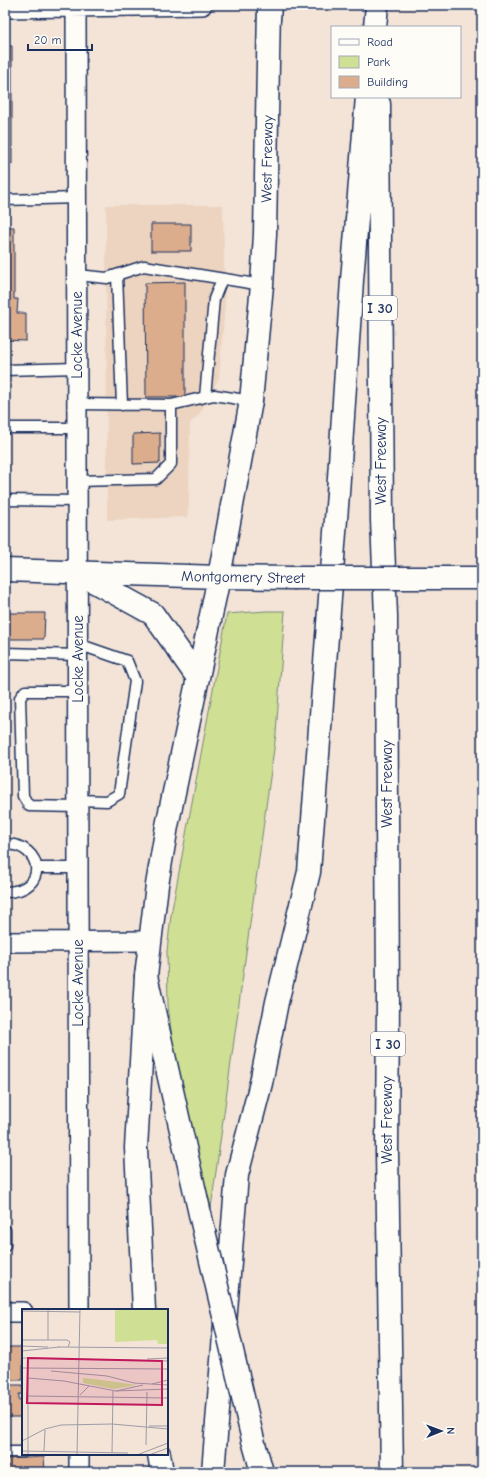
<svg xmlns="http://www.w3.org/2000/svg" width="487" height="1477" viewBox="0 0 487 1477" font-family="'Comic Neue',sans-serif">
<rect width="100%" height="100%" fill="#f3e4d7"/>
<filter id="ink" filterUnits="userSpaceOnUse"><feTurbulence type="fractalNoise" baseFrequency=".025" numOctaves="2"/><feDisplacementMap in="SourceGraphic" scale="8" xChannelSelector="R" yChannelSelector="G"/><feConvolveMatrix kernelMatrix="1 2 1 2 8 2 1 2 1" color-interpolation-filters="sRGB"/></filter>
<g filter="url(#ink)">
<!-- built -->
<path fill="#ecd4c0" d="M106,205H223L225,305L219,378L199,415L190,423L189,503L187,517L107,520Z"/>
<!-- green -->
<path fill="#cfdf93" stroke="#758778" d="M266,611H285L276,734L211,1208L176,1071L168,1005L167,951L171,915L227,614Z"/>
<!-- building -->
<path fill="#dbad8c" stroke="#1b2f5e" d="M5,46H12V164H5Z
M151,224H191V251H151Z
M5,227H14V299H18L17,313H26V341L5,340Z
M185,282V397H146L145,283Z
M160,433V463L133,464V434Z
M5,613H45L44,639H5Z
M5,1347H23V1380H5Z
M5,1385H23V1394H19V1400H23V1417H5Z
M44,1457L45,1472H5V1459Z"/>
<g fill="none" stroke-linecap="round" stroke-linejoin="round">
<defs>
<path id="lane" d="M5,200L77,198
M77,275L107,278L144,266L262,285
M117,275L122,405
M5,370L77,368
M205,397L214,299L222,279
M77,404L171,405L214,395L251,401
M5,428H77
M77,481L156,479L171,464V405
M5,500L77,501
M78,644L127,661L135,681L119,794L107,801L78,800
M5,653L78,655
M78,691H25L20,698L23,796L29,806L78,807
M5,844C44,844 49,892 5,892
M37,868H78
M5,1230V1246
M5,1452H23"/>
<path id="street" d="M76,7L79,1310
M5,8L202,5
M5,942L150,941
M5,1312H23
M79,1454V1472"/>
<path id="secondary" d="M5,570L219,577L292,578
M82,575L153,614L198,678
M144,1310L136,1148L146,976L157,885L167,826L219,577L251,401L262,285L265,234L269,5
M159,1454L162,1472"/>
<path id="highway" d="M269,19L270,5
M375,27L377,5
M379,104L382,520L386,616L388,998L387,1152L392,1472
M146,976L200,1214
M253,1440L262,1472
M213,1472L237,1175L261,1083L277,1002L309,872L338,493L352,280L367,97"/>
</defs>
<!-- lane casing -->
<use href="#lane" stroke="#1b2f5e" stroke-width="13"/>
<!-- street casing -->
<use href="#street" stroke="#1b2f5e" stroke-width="22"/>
<!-- secondary casing -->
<use href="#secondary" stroke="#1b2f5e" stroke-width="25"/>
<!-- highway casing -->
<use href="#highway" stroke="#1b2f5e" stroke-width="25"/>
<!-- lane -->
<use href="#lane" stroke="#fdfcf7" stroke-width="10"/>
<!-- street -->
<use href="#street" stroke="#fdfcf7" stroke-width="19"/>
<!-- secondary -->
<use href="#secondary" stroke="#fdfcf7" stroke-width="22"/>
<!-- highway -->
<use href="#highway" stroke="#fdfcf7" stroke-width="22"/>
<defs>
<path id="secondary-bridge" d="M292,578H482"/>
<path id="highway-bridge" d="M200,1214L253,1440"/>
</defs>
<!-- secondary-bridge casing -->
<use href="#secondary-bridge" stroke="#1b2f5e" stroke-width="25" stroke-linecap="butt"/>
<!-- highway-bridge casing -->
<use href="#highway-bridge" stroke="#1b2f5e" stroke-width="25" stroke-linecap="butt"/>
<!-- secondary-bridge -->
<use href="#secondary-bridge" stroke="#fdfcf7" stroke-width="22"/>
<!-- highway-bridge -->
<use href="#highway-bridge" stroke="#fdfcf7" stroke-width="22"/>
</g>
</g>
<g text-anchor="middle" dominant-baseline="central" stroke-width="3" stroke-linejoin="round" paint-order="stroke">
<!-- shield labels -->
<g fill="#fdfcf7" stroke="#5f6c8c" stroke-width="1">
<rect x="363" y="296" width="34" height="24" rx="3"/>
<rect x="371" y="1032" width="34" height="24" rx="3"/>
</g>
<g font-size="14" font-weight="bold" fill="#1b2f5e">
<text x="380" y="308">I 30</text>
<text x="388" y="1044">I 30</text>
</g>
<!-- street labels -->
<g font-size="15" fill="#1b2f5e" stroke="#fdfcf7">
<text transform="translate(267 159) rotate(-89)">West Freeway</text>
<text transform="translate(77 335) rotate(-90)">Locke Avenue</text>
<text transform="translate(381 461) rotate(-90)">West Freeway</text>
<text transform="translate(243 577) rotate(1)">Montgomery Street</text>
<text transform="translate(78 659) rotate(-90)">Locke Avenue</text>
<text transform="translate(387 784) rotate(-90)">West Freeway</text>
<text transform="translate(78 983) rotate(-90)">Locke Avenue</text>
<text transform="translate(387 1120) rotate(-90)">West Freeway</text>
</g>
</g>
<!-- overview -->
<g transform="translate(22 1309)">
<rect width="146" height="146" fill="#f3e4d7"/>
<path d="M93,0H146V35H136L135,31L93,33ZM61,69L72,70L115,76L92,80L61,74Z" fill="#cfdf93"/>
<path fill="none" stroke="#9d9ca7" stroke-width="1" d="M0,2L58,3M0,31H45L48,33L46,38M26,31V0M0,37L26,38M36,38L146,39M0,42L37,38M0,49L146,52M125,50L146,49M0,59L146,60M29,62L85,67L112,74L146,76M6,69L42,72L94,82L146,80M130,75L146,71M94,82L121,76M58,86L67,77M6,87L146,89M127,117H146M0,132L23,120L39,116L90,115L146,120M124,136L125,83M0,142L55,143M22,142L23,121M55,143L106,144M90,144L91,82M6,146V69M55,146L58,0M115,146L146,134M127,146L146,139"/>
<path fill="#c2185b" fill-opacity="0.15" stroke="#c2185b" stroke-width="2" d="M6,49L140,52V96L5,94Z"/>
<rect width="146" height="146" fill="none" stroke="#1b2f5e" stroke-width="2"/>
</g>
<!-- margin -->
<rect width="487" height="1477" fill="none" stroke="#fdfcf7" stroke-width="20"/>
<rect x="10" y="10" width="467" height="1457" fill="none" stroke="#1b2f5e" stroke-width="1.5" filter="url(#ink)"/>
<!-- legend -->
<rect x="331" y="26" width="130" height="72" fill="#fdfcf7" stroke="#a3aaba"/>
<rect x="339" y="39" width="20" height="6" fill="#fdfcf7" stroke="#a3aaba"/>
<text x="367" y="46" font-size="12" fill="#1b2f5e">Road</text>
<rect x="339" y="56" width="20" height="12" fill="#cfdf93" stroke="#a3aaba"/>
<text x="367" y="66" font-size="12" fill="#1b2f5e">Park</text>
<rect x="339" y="76" width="20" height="12" fill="#dbad8c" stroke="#a3aaba"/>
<text x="367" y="86" font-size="12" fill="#1b2f5e">Building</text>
<!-- north arrow -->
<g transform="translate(441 1431) rotate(89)" stroke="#fdfcf7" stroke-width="3" paint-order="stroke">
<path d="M0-3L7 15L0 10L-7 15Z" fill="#1b2f5e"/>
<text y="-6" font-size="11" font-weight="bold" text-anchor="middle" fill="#1b2f5e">N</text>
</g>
<!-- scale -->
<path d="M28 44v6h64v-6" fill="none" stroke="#1b2f5e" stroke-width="2"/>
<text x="34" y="44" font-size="12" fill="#1b2f5e" stroke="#fdfcf7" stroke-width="3" paint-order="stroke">20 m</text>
</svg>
